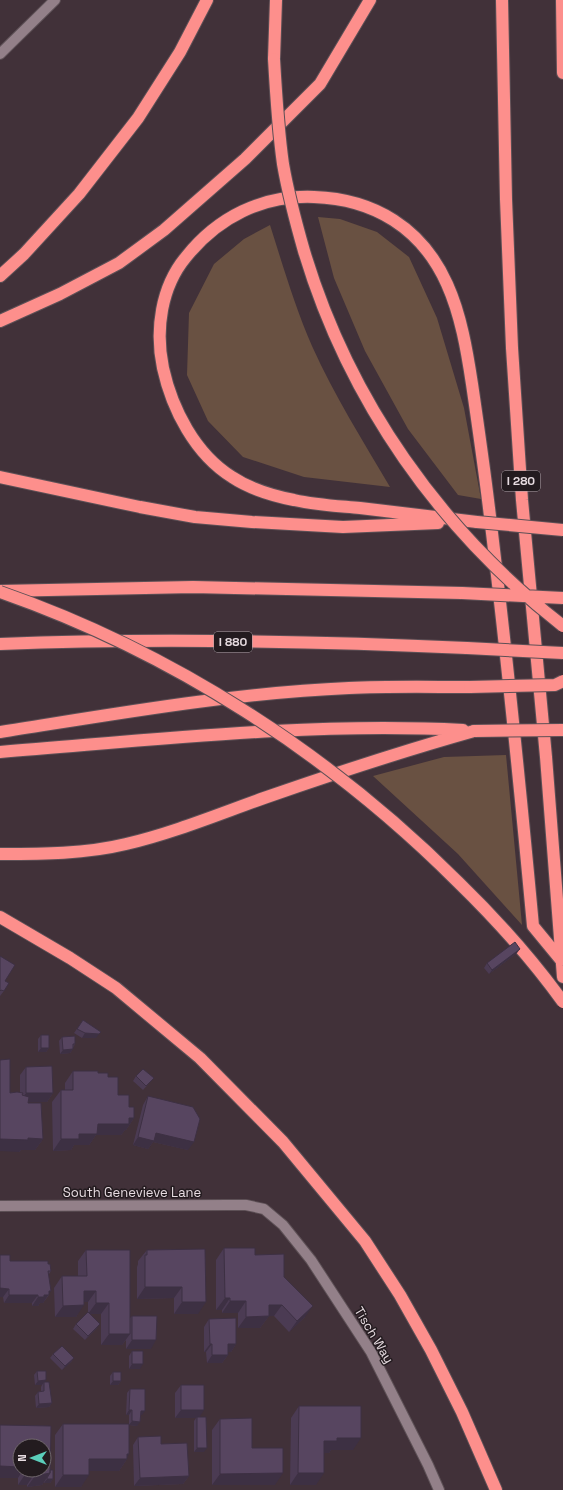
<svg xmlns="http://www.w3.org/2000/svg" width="563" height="1490" viewBox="0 0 563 1490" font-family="'Space Grotesk',sans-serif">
<rect width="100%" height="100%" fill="#413139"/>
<!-- green -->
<path fill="#695142" d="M318,217L340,219L377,232L409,257L437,318L464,408L481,499L458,495L408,429L365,351L334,278Z
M270,225C283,266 295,307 312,346C334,395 363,441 390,487L304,477L243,457L208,421L187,375L189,313L214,264L244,239Z
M506,755L522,925L458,854L373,776L444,757Z"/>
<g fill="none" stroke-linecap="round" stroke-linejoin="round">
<defs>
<path id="minor" d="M0,54L55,0
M0,1206L229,1205H246L264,1209L283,1225L311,1260L371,1352L428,1465L439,1490"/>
<path id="highway" d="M502,0L506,199L512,348L522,500L546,757L563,977
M562,0L563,73
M274,59L276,0
M0,276L24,254L79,194L138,118L180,52L207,0
M0,321L60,294L119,263L164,230L245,159L320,84L370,0
M0,477L140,507L195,517L252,522L343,527L438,523
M477,522C438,517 399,513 360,508C339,506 316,505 294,500C274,496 250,489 232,477C195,454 172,409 163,368C155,330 161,287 186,257C218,217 262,195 314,197C374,199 422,228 447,284C461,315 467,351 472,384C478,425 484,467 489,508C506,647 520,786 533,926L561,960
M0,591L193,587L462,593
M0,644C155,638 311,641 467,648
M0,732C115,714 232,693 349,688C389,686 430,687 470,687
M0,752C154,740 308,722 463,730
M0,854C42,854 85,854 126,844C173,833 219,814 264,798C333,774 403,751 474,731
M0,917L70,958L116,988L200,1058L283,1142L365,1241L400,1295L431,1350L462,1412L496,1490"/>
</defs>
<!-- minor casing -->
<use href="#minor" stroke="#5d5056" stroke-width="12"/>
<!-- highway casing -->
<use href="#highway" stroke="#5d5056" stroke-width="14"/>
<!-- minor -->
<use href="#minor" stroke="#938089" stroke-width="10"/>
<!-- highway -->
<use href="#highway" stroke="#fd8f8c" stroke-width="12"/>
<defs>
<path id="highway-bridge" d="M274,59C276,94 278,129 283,164C288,193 296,223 304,251C349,401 440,530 563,626
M477,522L563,530
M0,592C172,652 330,754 458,882C496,919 532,959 563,1002
M462,593L563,598
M467,648L563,653
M470,687L555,685L563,681
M474,731L563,730"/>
</defs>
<!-- highway-bridge casing -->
<use href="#highway-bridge" stroke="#5d5056" stroke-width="14" stroke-linecap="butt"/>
<!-- highway-bridge -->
<use href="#highway-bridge" stroke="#fd8f8c" stroke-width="12"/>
</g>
<!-- wall -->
<path fill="#4b3b53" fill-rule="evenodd" d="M517,953L489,974L484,968L487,963Z
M0,956L5,981L4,991L0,996Z
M83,1020L96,1038H82L74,1033Z
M41,1035L49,1048L46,1052H38V1039Z
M62,1037L75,1044L73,1048V1049L70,1053L60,1054L59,1041Z
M26,1067L53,1093L47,1102H28V1103L43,1139L35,1150H21L19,1152L10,1093L20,1092V1075Z
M73,1071L98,1073L108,1077L118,1095L129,1107L134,1118L126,1130H125L121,1135H96L89,1145H74L71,1150L53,1151L52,1102L61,1090H65V1083Z
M136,1076L154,1078L143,1090L133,1081Z
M148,1096L188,1150L153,1142L148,1149L133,1145L143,1105Z
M224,1248L255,1255L284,1277L305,1317L289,1332L274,1316H269L260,1328H238V1313H222V1310H216V1260Z
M205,1249L198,1314H174V1298L137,1299V1267L138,1264V1261L147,1250Z
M86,1250L130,1318L132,1316L151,1349H126V1340L122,1345H101V1314H90L97,1328L85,1340L73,1329L76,1324L88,1313V1302H84L76,1317H55L54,1288L62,1276H78V1261Z
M10,1261L48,1264L51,1271L49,1274V1295L43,1303H40L38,1306H32V1303H4L3,1297Z
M209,1319L236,1344L231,1352H228V1355L222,1363H207L206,1352H204V1327Z
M132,1351L140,1369H129V1356Z
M53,1354L74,1358L71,1362L62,1370L50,1358Z
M37,1371L45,1382L52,1403L49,1407L36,1408L35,1396L38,1392L41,1391V1387L42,1385H35L34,1375Z
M113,1372L121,1381L118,1385H110V1376Z
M181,1385L200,1417L204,1452H194V1421L196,1418H175V1393Z
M130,1389L142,1415H140L137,1426L129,1425V1454L127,1457V1459L119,1471H89L81,1487H55V1435L63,1424H129V1415H126L127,1393Z
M299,1406L353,1450H331L329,1453H324L316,1485H290L291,1418Z
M220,1419L252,1448L275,1485H212V1430Z
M0,1425L51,1426L50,1470H53V1479L50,1483H44V1482L42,1485L27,1487V1485H18V1478H0ZM20,1446H44V1470H20Z
M138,1437L161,1444L189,1476L183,1484L134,1486L133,1445Z"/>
<!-- shaded-wall -->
<path fill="#3d3043" d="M520,949L517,953L489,974L492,970Z
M85,1033L99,1034L96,1038H82Z
M41,1048H49L46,1052H38Z
M73,1049L70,1053L60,1054L63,1050Z
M26,1093H53L47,1102H20Z
M129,1118H134L126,1130H125L121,1135H96L89,1145H74L71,1150L53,1151L61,1139L98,1124Z
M156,1133L194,1142L188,1150L153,1142L148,1149L133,1145L138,1137Z
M28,1138L43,1139L35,1150H21L19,1152L0,1151V1139Z
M145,1287H182L174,1298L137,1299Z
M0,1288L9,1289L3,1297H0Z
M49,1291H51L43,1303H40L38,1306H32L38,1297L44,1295Z
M84,1291H96L88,1302H76Z
M9,1295H38L32,1303H4Z
M225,1298H230L222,1310H216Z
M230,1301H246L238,1313H222Z
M182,1302H206L198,1314H174Z
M96,1303H109L101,1314H88Z
M84,1305L76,1317H55L63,1306Z
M269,1305H282L274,1316H260Z
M313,1306L305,1317L289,1332L297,1321Z
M269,1316L260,1328H238L246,1317Z
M100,1324L97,1328L85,1340L88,1336Z
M109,1334H130L122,1345H101Z
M132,1340H156L151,1349H126Z
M210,1344H212L206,1352H204Z
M228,1344H236L231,1352H222Z
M212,1355H228L222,1363H207Z
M74,1358L71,1362L62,1370L65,1366Z
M132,1364H143L140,1369H129Z
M46,1380L44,1384V1382L42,1385H35L38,1381Z
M113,1381H121L118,1385H110Z
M52,1403L49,1407L36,1408L39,1404Z
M129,1410H132L129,1415H126Z
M181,1410H204L199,1418L197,1417L196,1418H175Z
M141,1411H145L142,1415H138Z
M132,1421L140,1422L137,1426L129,1425Z
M337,1438H361L353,1450H331L329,1453H316L324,1441Z
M197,1448H207L204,1452H194Z
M127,1454H129L126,1459H127L119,1471H81L89,1459Z
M0,1466L20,1467V1470H23L18,1478H0Z
M26,1473H35L27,1485H18Z
M50,1473L42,1485L27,1487L35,1476Z
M283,1473L275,1485H212L220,1474Z
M298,1473H324L316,1485H290Z
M63,1475H89L81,1487H55Z
M189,1476L183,1484L134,1486L140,1478Z
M47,1479H53L50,1483H44Z"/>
<!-- building -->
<path fill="#574560" stroke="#3d3043" d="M515,942L520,949L492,970L487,963Z
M0,956L15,965L5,981L9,983L4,991L1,990L0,991Z
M83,1020L101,1032L99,1034L85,1033L77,1029Z
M41,1035H49V1048H41Z
M75,1036V1044H73V1049L63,1050L62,1037Z
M10,1059V1093L17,1092L23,1093L22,1095L29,1097L28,1103H41L43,1139L28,1138V1140L0,1139V1060Z
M52,1066L53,1093H26V1067Z
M143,1069L154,1078L146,1086L136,1076Z
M73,1071H98V1073H108V1077H118V1095H129V1107H134V1118H129V1124H98L97,1134H79V1139H61V1090H73Z
M148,1096L193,1107L200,1119L194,1142L156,1133L154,1141L138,1137Z
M224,1248H255V1255L284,1254V1277L313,1306L297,1321L282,1305H269V1316L246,1317V1301H230V1298H225Z
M205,1249L206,1302H182V1287H145V1255H147V1250Z
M86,1250H130V1334H109V1303H96V1291H84V1305L63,1306L62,1276H87Z
M0,1255H10V1261H48V1264H50L51,1271H48L51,1291H49V1295H44V1297H38V1295H9V1289L0,1288Z
M88,1312L100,1324L88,1336L76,1324Z
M132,1316H157L156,1340H132Z
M236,1318V1344H228V1355H212V1344H210L209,1319Z
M62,1346L74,1358L65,1366L53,1354Z
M132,1351H143V1364H132Z
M37,1371H46V1380L38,1381Z
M113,1372H121V1381H113Z
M44,1382H49L52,1403L39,1404L38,1392L44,1391Z
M181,1385H204V1410H181Z
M130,1389H145V1411H141L140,1422L132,1421V1410H129Z
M299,1406H361V1438H337V1441H324V1473H298Z
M197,1417H206L207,1448H197Z
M252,1418V1448H283V1473L220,1474V1419Z
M63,1424H129V1454H127V1459H89V1475H63Z
M0,1425L51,1426L50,1473L35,1476V1473H26V1470H44V1446H20V1467L0,1466Z
M161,1436V1444L187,1443L189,1476L140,1478L138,1437Z
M50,1470H53V1479H47V1478L50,1473Z"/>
<g text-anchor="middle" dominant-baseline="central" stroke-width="3" stroke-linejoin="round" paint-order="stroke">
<!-- shield labels -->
<g fill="#231b1f" stroke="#aca2a7" stroke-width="1">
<rect x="502" y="471" width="38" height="20" rx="3"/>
<rect x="214" y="632" width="38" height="20" rx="3"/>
</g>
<g font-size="12" font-weight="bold" fill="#e7dce1">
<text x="521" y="481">I 280</text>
<text x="233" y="642">I 880</text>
</g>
<!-- street labels -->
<g font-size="13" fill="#e7dce1" stroke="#231b1f">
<text x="132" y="1192">South Genevieve Lane</text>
<text transform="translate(374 1335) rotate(59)">Tisch Way</text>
</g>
</g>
<!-- north arrow -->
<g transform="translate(32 1458) rotate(270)"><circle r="19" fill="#231b1f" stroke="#71686d"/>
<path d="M0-3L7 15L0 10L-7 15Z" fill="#5bcebb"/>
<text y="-6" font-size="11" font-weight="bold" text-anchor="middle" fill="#e7dce1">N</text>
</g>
</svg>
